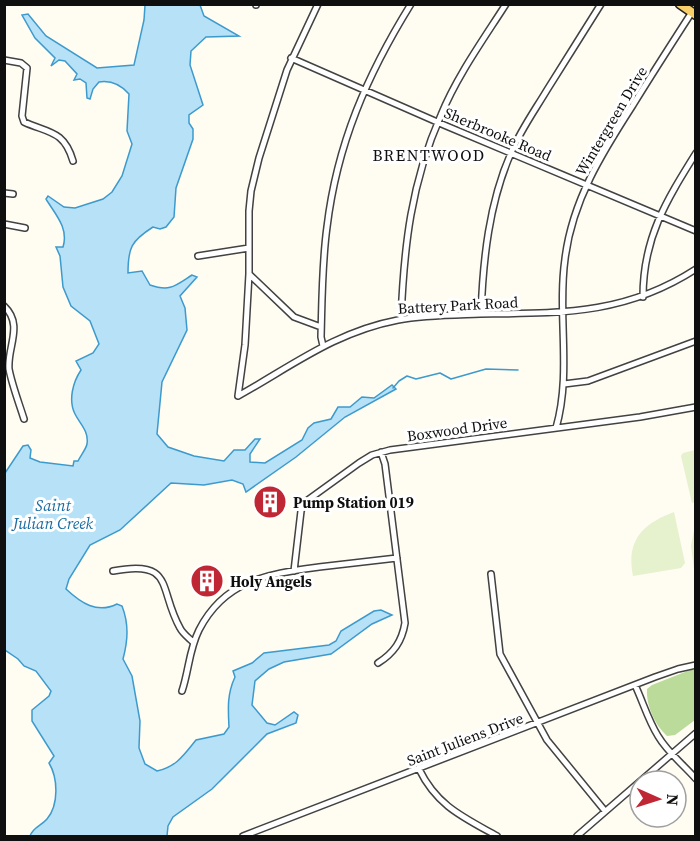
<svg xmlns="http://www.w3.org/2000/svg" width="700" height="841" viewBox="0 0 700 841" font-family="'Source Serif 4',serif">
<rect width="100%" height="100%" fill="#fffcf2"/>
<!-- forest -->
<path fill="#badb9a" d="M690,670H695V720L675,735L667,736C655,725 646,706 647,689L652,685Z"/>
<!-- pitch -->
<path fill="#e6f1cd" d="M695,450V502L692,503L681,456L683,453Z
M674,512L685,563L681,568L633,576C626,541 642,524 674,512Z
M695,525L696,569H694L691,546Z"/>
<!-- water -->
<path fill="#b6e1f6" stroke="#3d9acd" stroke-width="1.5" d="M145,5H200L204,16L239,36L206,37L191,51L190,65L203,105L189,115V123L193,129V139L176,188L174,217L166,227L160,229L153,227C131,241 128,248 128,273L142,271L150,285C170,292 175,286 192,275L197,277L180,296L185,308L187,330L162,382L157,434L168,447L194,456L224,461L234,450H245L255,439H260L250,454V462L265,463L302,440L308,428L314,423L331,419L338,407H350L362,397L374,398L392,385L396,389L345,417L296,457L246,492L243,484L232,480L204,485L171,483L120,530L90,545L69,579L66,589C81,603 97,614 117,604L122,606C129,624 128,640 123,659L132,676L140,721L139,748L145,764L157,771C176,767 184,755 196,740L224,734L229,727C228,709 227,694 235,677L233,671L252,663L264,653L329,645L336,641L341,631L374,611L381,610L392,615L372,624L331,654L284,662L269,669L255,681L252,705L267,723L275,725L294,712L298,715L296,723L267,734L212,789L173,817L168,826L167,836H30C33,827 41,826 47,819C59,805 58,778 49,763L54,756L32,721V710L49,696L51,691L36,671L24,666L18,659L5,650V473L23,446L28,445L31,450L30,458L40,462L73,466L74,461H78C81,455 86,449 87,444C89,431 80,424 75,414C68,400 73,382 81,370L76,361L93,353L99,344L90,321L71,306L63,287L60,256L56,247H63C69,228 55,214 46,199L48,196L64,207L75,208L103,199L112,192L122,176L132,144L127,131L129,94C121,85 112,80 99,82L93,89L90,99L87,98L86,83L80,79L74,80L77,74L65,61L59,60L51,66L55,58L35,38L22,15L28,14L46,36L97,68L134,65L144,20Z"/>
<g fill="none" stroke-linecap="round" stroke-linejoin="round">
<!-- stream -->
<path stroke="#3d9acd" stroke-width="1.5" d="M393,388L399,381L407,376L416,379L440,373L451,379L486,369L518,370"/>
<defs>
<path id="street" d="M318,4L287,70L259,158L251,191L249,211V274L294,317L321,327
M256,5V4
M291,58L444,125L696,231
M4,60L21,63L27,68L22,116L24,122C48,133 64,130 73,161
M4,193L13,194
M4,224L25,228
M198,256L249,248
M249,274L245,345L238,396C292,366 335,332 398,320C425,315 453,315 480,314C561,313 625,315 696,269
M643,297C643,238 666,201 696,153
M4,306C24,325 7,347 9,369C12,385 19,403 24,419
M481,314C483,260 489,203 511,153C520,131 535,110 547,90C565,61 583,33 601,4
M401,319C404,246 411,183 441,115C457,76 483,40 506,4
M323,346L321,337C322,300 322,263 327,227C337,144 367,75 411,4
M564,384L588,381L696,341
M556,428C572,372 557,315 565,259C572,201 602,153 633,105C652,74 672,43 692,12
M113,571C175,559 158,589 180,628C183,634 189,638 193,642
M294,571L301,511L305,502L359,463L372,455L390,450L640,417L696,407
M491,574L500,654L547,740L605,811
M378,663C394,653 402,641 405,623L385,464L381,452
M635,685C643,702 648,720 658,736C668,753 683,764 696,779
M182,691C189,670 189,650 199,630C225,579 269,574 319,567C345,564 371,561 397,558
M419,769C437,806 463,817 497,836
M243,836L655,677L678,669L696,665
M577,836L696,733"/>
<path id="primary" d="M680,4L696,15"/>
</defs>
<!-- street casing -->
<use href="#street" stroke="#424242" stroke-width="8"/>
<!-- primary casing -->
<use href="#primary" stroke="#202020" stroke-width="11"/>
<!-- street -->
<use href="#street" stroke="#fff" stroke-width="5"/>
<!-- primary -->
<use href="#primary" stroke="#f8cf69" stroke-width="8"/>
</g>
<!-- icons -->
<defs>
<symbol id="building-disc" viewBox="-11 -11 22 22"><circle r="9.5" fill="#c02735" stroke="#fff"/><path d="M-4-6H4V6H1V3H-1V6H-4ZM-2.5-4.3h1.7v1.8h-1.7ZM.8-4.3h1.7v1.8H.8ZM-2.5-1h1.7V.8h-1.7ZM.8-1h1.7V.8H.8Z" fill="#fff"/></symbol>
</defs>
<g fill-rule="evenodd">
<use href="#building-disc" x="251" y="483" width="38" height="38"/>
<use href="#building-disc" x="188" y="562" width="38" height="38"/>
</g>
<g text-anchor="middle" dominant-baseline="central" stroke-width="6" stroke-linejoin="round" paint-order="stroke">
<!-- street labels -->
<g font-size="15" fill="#0f0f0f" stroke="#fff">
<text transform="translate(611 121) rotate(-59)">Wintergreen Drive</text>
<text transform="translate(498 134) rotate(23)">Sherbrooke Road</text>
<text transform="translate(458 305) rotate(-3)">Battery Park Road</text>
<text transform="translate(457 429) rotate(-8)">Boxwood Drive</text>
<text transform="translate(465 739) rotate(-21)">Saint Juliens Drive</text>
</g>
<!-- poi labels -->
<g font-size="15" font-weight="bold" fill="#0f0f0f" stroke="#fff" text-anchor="start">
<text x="293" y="502">Pump Station 019</text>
<text x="230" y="581">Holy Angels</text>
</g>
<!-- neighbourhood labels -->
<g font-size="16" letter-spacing="1.5" fill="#0f0f0f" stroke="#fff">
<text x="429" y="155">BRENTWOOD</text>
</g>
<!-- water labels -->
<g font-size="16" font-style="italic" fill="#186ca2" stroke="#fff">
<text x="53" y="505">Saint<tspan x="53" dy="18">Julian Creek</tspan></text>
</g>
</g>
<!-- border -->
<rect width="700" height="841" fill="none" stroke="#0f0f0f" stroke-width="12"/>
<!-- north arrow -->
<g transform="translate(658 799) rotate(93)"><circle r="28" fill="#ffffff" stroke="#9f9f9f" stroke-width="1.5"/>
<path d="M0-4.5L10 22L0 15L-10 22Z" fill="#c02735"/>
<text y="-9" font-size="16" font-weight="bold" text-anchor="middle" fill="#0f0f0f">N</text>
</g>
</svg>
